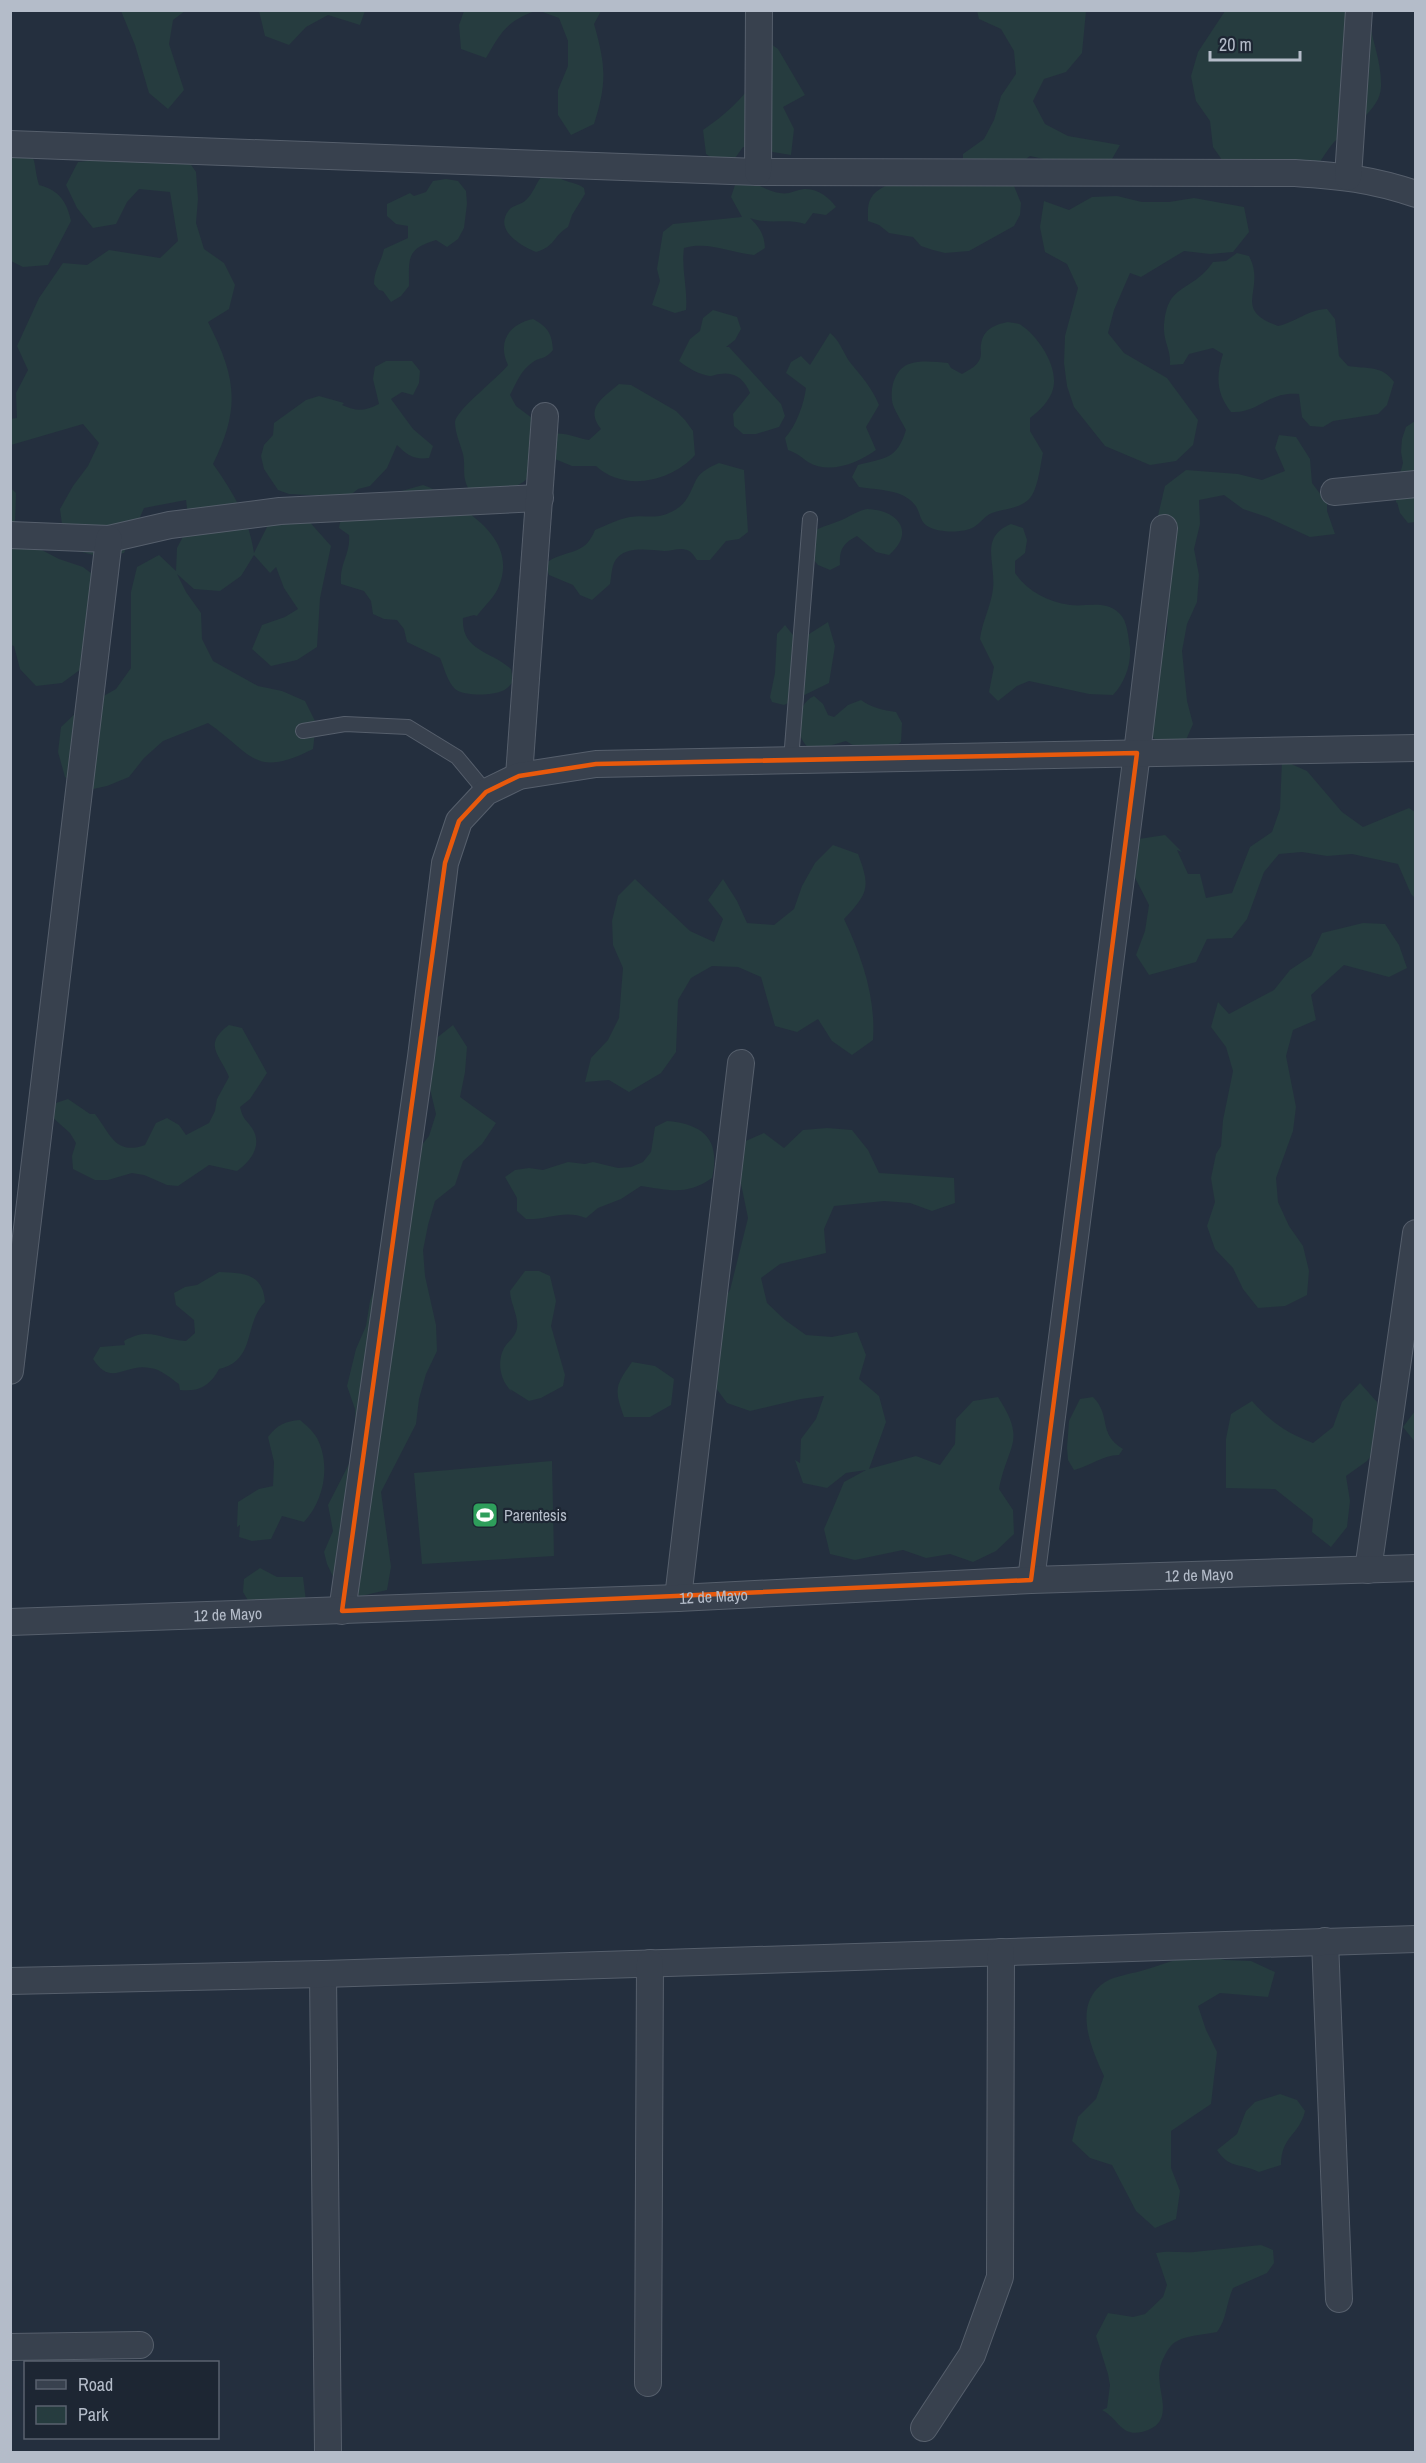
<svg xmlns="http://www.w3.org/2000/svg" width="1426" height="2463" viewBox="0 0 1426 2463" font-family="'Archivo Narrow',sans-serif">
<rect width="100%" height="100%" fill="#242f3e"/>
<!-- green -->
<path fill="#263c3f" d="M121,11H185L173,20L169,44L184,90L168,109L149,93L135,45Z
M259,11V10L365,11L360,25L328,15L306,27L289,45L265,36Z
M464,11V10L535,11C506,22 501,32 486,58L461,49L459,25Z
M540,11H601L594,24C606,66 607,83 594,124L571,135L558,115V90L568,66V41L559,18Z
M977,11H1086L1082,53L1066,72L1044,79L1033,101L1045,124L1068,136L1120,145L1108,166L1053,161L1030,156L1011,170V179L1021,203L1020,215L1014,226L969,251L945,253L933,250L921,246L913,237L889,233L879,225L868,221C868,213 867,205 871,198C881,178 941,173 963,169V154L984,139L994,120L1001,96L1016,74L1014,51L1001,29L979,19Z
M1225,11H1371L1368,14C1371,38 1382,62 1381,87C1380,111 1350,127 1334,142C1328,149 1323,157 1318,165L1227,167L1213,147L1210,121L1196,101L1191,76L1198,52Z
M757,34L778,49L805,95L783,107L794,129L791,155L743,147L728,168L706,154L703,130C725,115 741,100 757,78L745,55Z
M10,142C41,157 31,156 39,185C59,190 67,202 71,221L48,265L23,267L11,261Z
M181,150L196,172L198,199L196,223L204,249L224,263L235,285L229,309L208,322C236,377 241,407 213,464C233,492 249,519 254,553L273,515L298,509L331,546L320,598L317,647L297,660L271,666L252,649L262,625L285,617L298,609L284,588L276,567L270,573L254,555L241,576L220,591L194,589L177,574L186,592L201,613L202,639L213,661L258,686L282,691L305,701L316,723L313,749C254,779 253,754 208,723L163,741L144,758L129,777L107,786L84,791L65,777L58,752L61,727L79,710L116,689L131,668V592L137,567L159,555L176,571L177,548L189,525L186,500L144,508L124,553L101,557L78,551L63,532L60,509L73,486L88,466L99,443L83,424L11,445L10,419L17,418L16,393L28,370L17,346L39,298L63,263L87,265L109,250L160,258L178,241L170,192L139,189L127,202L116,224L93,228L77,208L66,185L78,162Z
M556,175C563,183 575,181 584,188L585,194L572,215L568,227C553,236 555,247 536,252C521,246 493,230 509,210C513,205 521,205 526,200C533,194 536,183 542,176Z
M446,179L458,181L466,191L467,204L464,228L458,239L447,247L436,240C406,249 409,258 409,286L401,296L391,302L383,291L379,290L374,284C374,270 381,263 384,249L408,238V226L396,224L387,216V204L410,193L414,196L426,192L433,181Z
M748,182C759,184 769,192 780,193C788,195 796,190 804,189C817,188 829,197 836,207L826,215L813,213L805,224C786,218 769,225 750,218C760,228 764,234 765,248L754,255C730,253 709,241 684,248C681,269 688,289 686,310L675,313L652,305L660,281L657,269L663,232L673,224L742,217L731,197L735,185Z
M1117,196L1142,202H1169L1194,198L1244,207L1249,232L1233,252L1210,254L1184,251L1141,277L1130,273L1114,310L1108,333L1124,353L1167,378L1198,420L1193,445L1176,461L1150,465L1105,446L1074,407L1067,386L1064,363L1065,336L1078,288L1067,264L1045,252L1040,227L1044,201L1069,210L1092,197Z
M1237,253L1249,256C1267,290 1230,309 1278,326C1296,322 1307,310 1327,309L1335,319L1339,356L1348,366C1367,369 1382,365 1394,382L1387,405L1378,414L1333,421L1323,427L1310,426L1302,417L1299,394C1267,391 1259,414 1231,412C1216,393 1216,376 1223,354L1213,348L1189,354L1183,364L1170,365C1171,350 1164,343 1164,329C1166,281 1190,295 1213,262L1226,261Z
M713,310L737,317L741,329L735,340L726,347H729L781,404L785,416L779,427L756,434H743L734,426L733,414L750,393C745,380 735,371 720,374C717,374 713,376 710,376C700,375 686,367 679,361L690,339L700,331L703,318Z
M533,319C548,327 552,334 553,350C543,361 542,356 533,362C521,370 516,383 510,395L516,406L536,421C536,434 537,457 533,469C525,493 489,491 469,490C461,475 466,468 463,454C460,443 455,433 455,422C456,410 498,378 508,365C497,342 509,324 533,319Z
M1008,322C1012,323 1018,323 1021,325C1039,337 1059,368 1053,389C1050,401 1039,411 1030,418V431L1043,453C1040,466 1038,493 1027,501C1017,509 1003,509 992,513C984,516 981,523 974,527C964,533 940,533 929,527C919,522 921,513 915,505C903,489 877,490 859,487L852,477L858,465C884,458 897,460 906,430C902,422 896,413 893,405C889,391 894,369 909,364C921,360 936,362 948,363L951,368L962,374C969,370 976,367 980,359C982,354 980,349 981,345C983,329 994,325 1008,322Z
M830,333C840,341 842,350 849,361C861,376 871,386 879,405L866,427L876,450C858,463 829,475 808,462C801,457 797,453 788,450L785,438C796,426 804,404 806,388L786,373L791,362L801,356L810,365Z
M386,361H412L420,371L419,383L413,395L402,392L391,399L413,429L433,446L429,458C414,460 407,455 397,445L387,468L370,486L358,489L348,497L289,494L278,490L264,469L261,456L264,445L273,435L274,423L306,400L319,396L344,403L342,405C357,412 365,411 379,404L373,379L375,367Z
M619,384L631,385L676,411L685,420L693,431L695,455C671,482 624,492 596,466H572L550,457L552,434C566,432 575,438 589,440L601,429C584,408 604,397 619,384Z
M1415,421V522L1408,523L1400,513L1397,502L1396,503V488L1403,463L1401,452L1402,439L1406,427Z
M1279,435L1296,437L1310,459L1312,483L1327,503V511L1335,534L1310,537L1267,517L1243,509L1224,495L1199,500L1200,524L1194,549L1199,575L1197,602L1187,624L1182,651L1187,701L1193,724L1182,749L1159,743L1140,725L1152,677L1162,655L1167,631L1168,606L1153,537L1165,486L1186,470L1238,474L1262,480L1285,471L1275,448Z
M719,463L744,470L748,532L739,539L726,541L710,560H697C694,556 692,552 687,550C679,547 673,551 664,551C650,550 629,546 618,557C611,564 612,574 610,584L592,600L580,595L573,585L549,575L545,564C565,548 584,558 595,530C607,525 618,519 630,517C648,514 656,521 675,510C688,502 690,492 696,480C701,471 710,467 719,463Z
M423,485C438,490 450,500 463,509C489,527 513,551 499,586C495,597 484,606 477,616L474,615L463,618C461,651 491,651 511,669L513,682C510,685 506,690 502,691C492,696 463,696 455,689C447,681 444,667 440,658L407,642L404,629L397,620L384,619L373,614L371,601L364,591L341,584C339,564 351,553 349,535L339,528L341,517L387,500L398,492Z
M10,487L16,493L15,521L11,544L36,547L59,559L83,567L104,583L97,631L84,642L81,669L62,683L36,686L20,669L14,646L11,645Z
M867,509C898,510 916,532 889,555L876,552L857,536C843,543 839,550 840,565L830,570L818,565L810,556L812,532C822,526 833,524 844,519C852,515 858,511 867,509Z
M1011,524L1023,528L1027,540L1025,553L1015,561V573C1028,592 1047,601 1070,605C1087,607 1105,600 1119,613C1128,621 1128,637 1130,648C1131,665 1125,682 1113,695L1089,694L1029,681L1017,686L998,701L989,692L994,667L980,639C982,622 991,606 993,589C996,563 979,537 1011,524Z
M828,622L835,646L829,683L784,705L772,702L770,697L775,673L777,634L785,625L793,635L806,636Z
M814,696L823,704L828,715L834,717L848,705L861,700C872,708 883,710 896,712L902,723L901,742L896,746L856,747L846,741L822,748L810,749C793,736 795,705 814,696Z
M1282,760L1307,771L1342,812L1363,827L1409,808L1415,812V898L1411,894L1398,864L1352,854L1327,856L1302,852L1279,854L1264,872L1247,919L1232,938L1207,939L1196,962L1149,975L1136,955L1145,931L1149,905L1127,862L1139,839L1165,835L1182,852L1177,850L1188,874H1200L1206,898L1232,893L1250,847L1272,832L1280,809Z
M833,845L858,854C871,888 868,893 844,919C862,957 876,998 873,1040L852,1055L832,1041L818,1019L797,1032L775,1026L761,977L738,967L712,966L691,978L678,1000L676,1052L661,1073L629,1092L609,1080L585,1082L591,1058L608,1040L619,1018L623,968L613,945L612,921L618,896L635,879L690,931L714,942L723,919L708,900L723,879L737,901L747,923L774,925L794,909L802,886L815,863Z
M1363,923L1385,924L1399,945L1407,968L1389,977L1344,965L1311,995L1316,1020L1293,1030L1286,1056L1296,1107L1293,1131L1276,1178L1278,1202L1289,1226L1303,1246L1309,1271L1307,1295L1285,1306L1258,1308L1243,1289L1233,1268L1215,1249L1207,1226L1215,1202L1211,1178L1216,1154L1221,1146L1223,1120L1233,1071L1226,1047L1211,1027L1218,1002L1229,1014L1274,990L1290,970L1311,956L1322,933Z
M229,1025L242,1028L267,1073L250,1099L240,1107C243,1120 246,1119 252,1128C263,1145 251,1161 237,1171L209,1165L178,1186L167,1185L144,1175L132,1173L108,1180H95L73,1169L72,1156L76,1143L70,1133L51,1116L56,1103L68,1099L90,1114H95C110,1133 115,1156 145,1145L156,1123L167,1118L179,1125L186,1135L209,1123L215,1111L217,1099L229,1077C220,1054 202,1045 229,1025Z
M453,1025L467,1047L465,1072L460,1097L496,1123L482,1144L463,1161L455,1185L435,1201L428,1225L423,1250L425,1276L436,1325L437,1351L426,1374L419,1399L416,1424L381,1492L391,1567L387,1590L361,1596L338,1587L327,1564L324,1552L333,1531L328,1505L351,1460L356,1435L355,1409L347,1386L356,1349L366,1326L370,1301L379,1276L413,1156L429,1136L436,1114L430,1089L428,1063L434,1040Z
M667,1121C703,1124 721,1139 712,1178C686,1196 669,1190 641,1186L621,1199L598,1208L586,1218C565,1209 548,1220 526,1219L517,1211V1198L505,1177L515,1170L529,1168L543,1170L568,1162L585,1164L593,1162L618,1168L631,1167L643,1162L651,1152L655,1127Z
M827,1128L852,1130L868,1150L879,1173L954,1178L955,1203L932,1211L910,1203L884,1201L834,1206L824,1229L826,1253L780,1264L761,1278L767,1303L785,1320L806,1335L832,1337L857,1332L866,1355L859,1379L879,1396L886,1422L869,1469L916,1456L940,1465L955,1444L956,1419L973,1401L998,1397C1027,1442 1008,1443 999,1489L1013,1510L1014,1534L996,1551L973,1562L950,1554L926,1558L903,1550L855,1560L830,1554L824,1529L834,1506L844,1482L866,1470L846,1473L827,1488L803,1483L795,1460L800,1463L801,1439L816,1419L824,1396L801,1399L750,1411L727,1403L713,1384C722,1357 723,1341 716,1312L730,1290L748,1218L738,1169L741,1143L764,1133L784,1148L803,1130Z
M525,1271H539L550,1276L556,1301L551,1326L565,1375L563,1386L541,1398L529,1401L510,1389L513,1393C501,1382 496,1364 504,1348C508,1341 515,1338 517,1328C519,1317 510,1302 510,1291Z
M219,1272C243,1273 263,1273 265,1302C243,1324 257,1360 219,1369C210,1386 199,1392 180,1390L179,1384C170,1378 161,1369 150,1368C124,1363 112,1388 93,1359L100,1347L125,1345L124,1341C150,1326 161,1340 186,1341L195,1333L194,1320L176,1305L174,1293L185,1287L197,1285Z
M632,1362L655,1366L674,1379L671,1405L650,1417H624C614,1389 615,1386 632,1362Z
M1360,1383L1377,1402L1382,1442L1367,1461L1346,1476L1350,1501L1347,1527L1331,1547L1312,1532L1313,1519L1275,1489L1226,1488V1439L1231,1414L1252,1401C1272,1423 1285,1432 1313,1443L1333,1427L1342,1402Z
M1093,1397C1112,1416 1097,1433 1123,1449L1119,1455C1103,1455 1090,1466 1074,1470L1068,1460L1067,1448L1069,1421L1080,1399Z
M1415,1411V1442L1403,1427Z
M300,1420C306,1425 313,1431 317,1438C331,1465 324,1501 304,1522L282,1516L271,1539L252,1541L239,1537L240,1525L237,1527L238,1502L259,1489L273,1486L274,1462L268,1437C277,1425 285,1421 300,1420Z
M552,1461L554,1556L422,1564L414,1473Z
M260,1568L277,1577H303L306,1601L249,1602L243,1592L244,1579Z
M1199,1954L1225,1960L1251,1961L1275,1972L1268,1997L1220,1993L1198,2006L1206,2030L1217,2052L1211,2104L1171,2131V2168L1180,2191L1176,2219L1155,2228L1136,2211L1112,2165L1090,2158L1072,2141L1078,2117L1096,2099L1104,2076C1092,2050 1073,2008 1101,1985C1110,1977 1129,1974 1141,1971C1161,1965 1179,1958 1199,1954Z
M1280,2094L1297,2100L1305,2111C1299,2136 1281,2136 1281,2165L1259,2172C1241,2163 1229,2169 1217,2150L1237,2134L1246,2111L1255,2102Z
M1261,2245L1273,2250L1274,2263L1267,2273L1233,2288C1226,2303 1227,2319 1217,2332C1203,2335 1179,2335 1170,2347C1166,2352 1161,2362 1160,2368C1155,2389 1176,2419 1148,2430C1143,2432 1135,2434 1130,2432C1120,2430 1114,2416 1102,2410L1107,2408L1110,2385L1108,2374L1096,2336L1108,2313L1133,2317L1145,2314L1163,2297L1167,2285L1156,2253C1169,2250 1181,2253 1194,2252C1216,2250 1238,2247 1261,2245Z"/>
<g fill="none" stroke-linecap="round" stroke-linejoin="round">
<defs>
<path id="lane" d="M303,731L345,724L408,727L457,757L486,792
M791,760L810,519"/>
<g id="street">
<path d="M10,144L758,172L1295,173C1341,176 1371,179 1416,194"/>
<path d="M758,172L759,10"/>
<path d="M1348,177L1359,10"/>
<path d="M1334,492L1416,484"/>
<path d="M10,535L109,539L170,525L280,511L540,498"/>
<path d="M519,776L545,416"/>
<path d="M10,1371L109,539"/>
<path d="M1368,1570L1416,1233"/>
<path d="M1031,1580L1137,753L1164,528"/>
<path d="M678,1598L741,1063"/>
<path d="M342,1611L421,1057L445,863L459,821L486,792L519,776L596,764L1416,748"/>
<path id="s1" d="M10,1622L678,1598L1031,1580L1416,1568"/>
<path d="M1325,1941L1339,2299"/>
<path d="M323,1974L328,2452"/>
<path d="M10,1981L323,1974L1416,1939"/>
<path d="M10,2347L140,2345"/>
<path d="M648,2383L650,1963"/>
<path d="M924,2428L972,2355L1000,2277L1001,1952"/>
</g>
</defs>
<!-- lane casing -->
<use href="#lane" stroke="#565f6c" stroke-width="16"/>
<!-- street casing -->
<use href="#street" stroke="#565f6c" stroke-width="28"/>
<!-- lane -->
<use href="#lane" stroke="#38414e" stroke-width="14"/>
<!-- street -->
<use href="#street" stroke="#38414e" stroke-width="26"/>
</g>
<!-- marked area -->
<path fill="none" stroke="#e8590c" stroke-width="4.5" stroke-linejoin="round" d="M1137,753L1031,1580L342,1611L445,863L459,821L486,792L519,776L596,764Z"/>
<!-- icons -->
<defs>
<symbol id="stadium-square" viewBox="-11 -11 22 22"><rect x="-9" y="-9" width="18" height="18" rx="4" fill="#2e9e5b" stroke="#1d2633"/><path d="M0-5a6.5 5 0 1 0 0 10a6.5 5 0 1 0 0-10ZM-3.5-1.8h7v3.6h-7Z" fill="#fff"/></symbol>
</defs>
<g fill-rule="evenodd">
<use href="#stadium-square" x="470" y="1500" width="30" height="30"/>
</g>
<g text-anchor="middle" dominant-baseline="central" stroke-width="4.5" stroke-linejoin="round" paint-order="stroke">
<!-- poi labels -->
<g font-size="16" fill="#b4bcc9" stroke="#1d2633" text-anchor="start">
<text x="504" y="1515">Parentesis</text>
</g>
<!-- street labels -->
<g font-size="16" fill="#b4bcc9" stroke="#1d2633">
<text stroke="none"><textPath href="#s1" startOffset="1190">12 de Mayo</textPath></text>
<text stroke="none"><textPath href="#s1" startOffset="704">12 de Mayo</textPath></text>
<text stroke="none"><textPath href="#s1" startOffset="218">12 de Mayo</textPath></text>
</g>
</g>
<!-- border -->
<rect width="1426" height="2463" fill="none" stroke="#b4bcc9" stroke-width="24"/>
<!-- legend -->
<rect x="24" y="2361" width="195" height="78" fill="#1d2633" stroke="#59626f" stroke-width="1.5"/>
<rect x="36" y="2380" width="30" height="9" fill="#38414e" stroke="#59626f" stroke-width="1.5"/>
<text x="78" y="2391" font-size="18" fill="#b4bcc9">Road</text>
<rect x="36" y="2406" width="30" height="18" fill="#263c3f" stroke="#59626f" stroke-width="1.5"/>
<text x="78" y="2421" font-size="18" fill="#b4bcc9">Park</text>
<!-- scale -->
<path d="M1210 51v9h90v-9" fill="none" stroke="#b4bcc9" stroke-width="3"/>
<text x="1219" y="51" font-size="18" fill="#b4bcc9" stroke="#1d2633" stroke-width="4.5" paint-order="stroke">20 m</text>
</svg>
